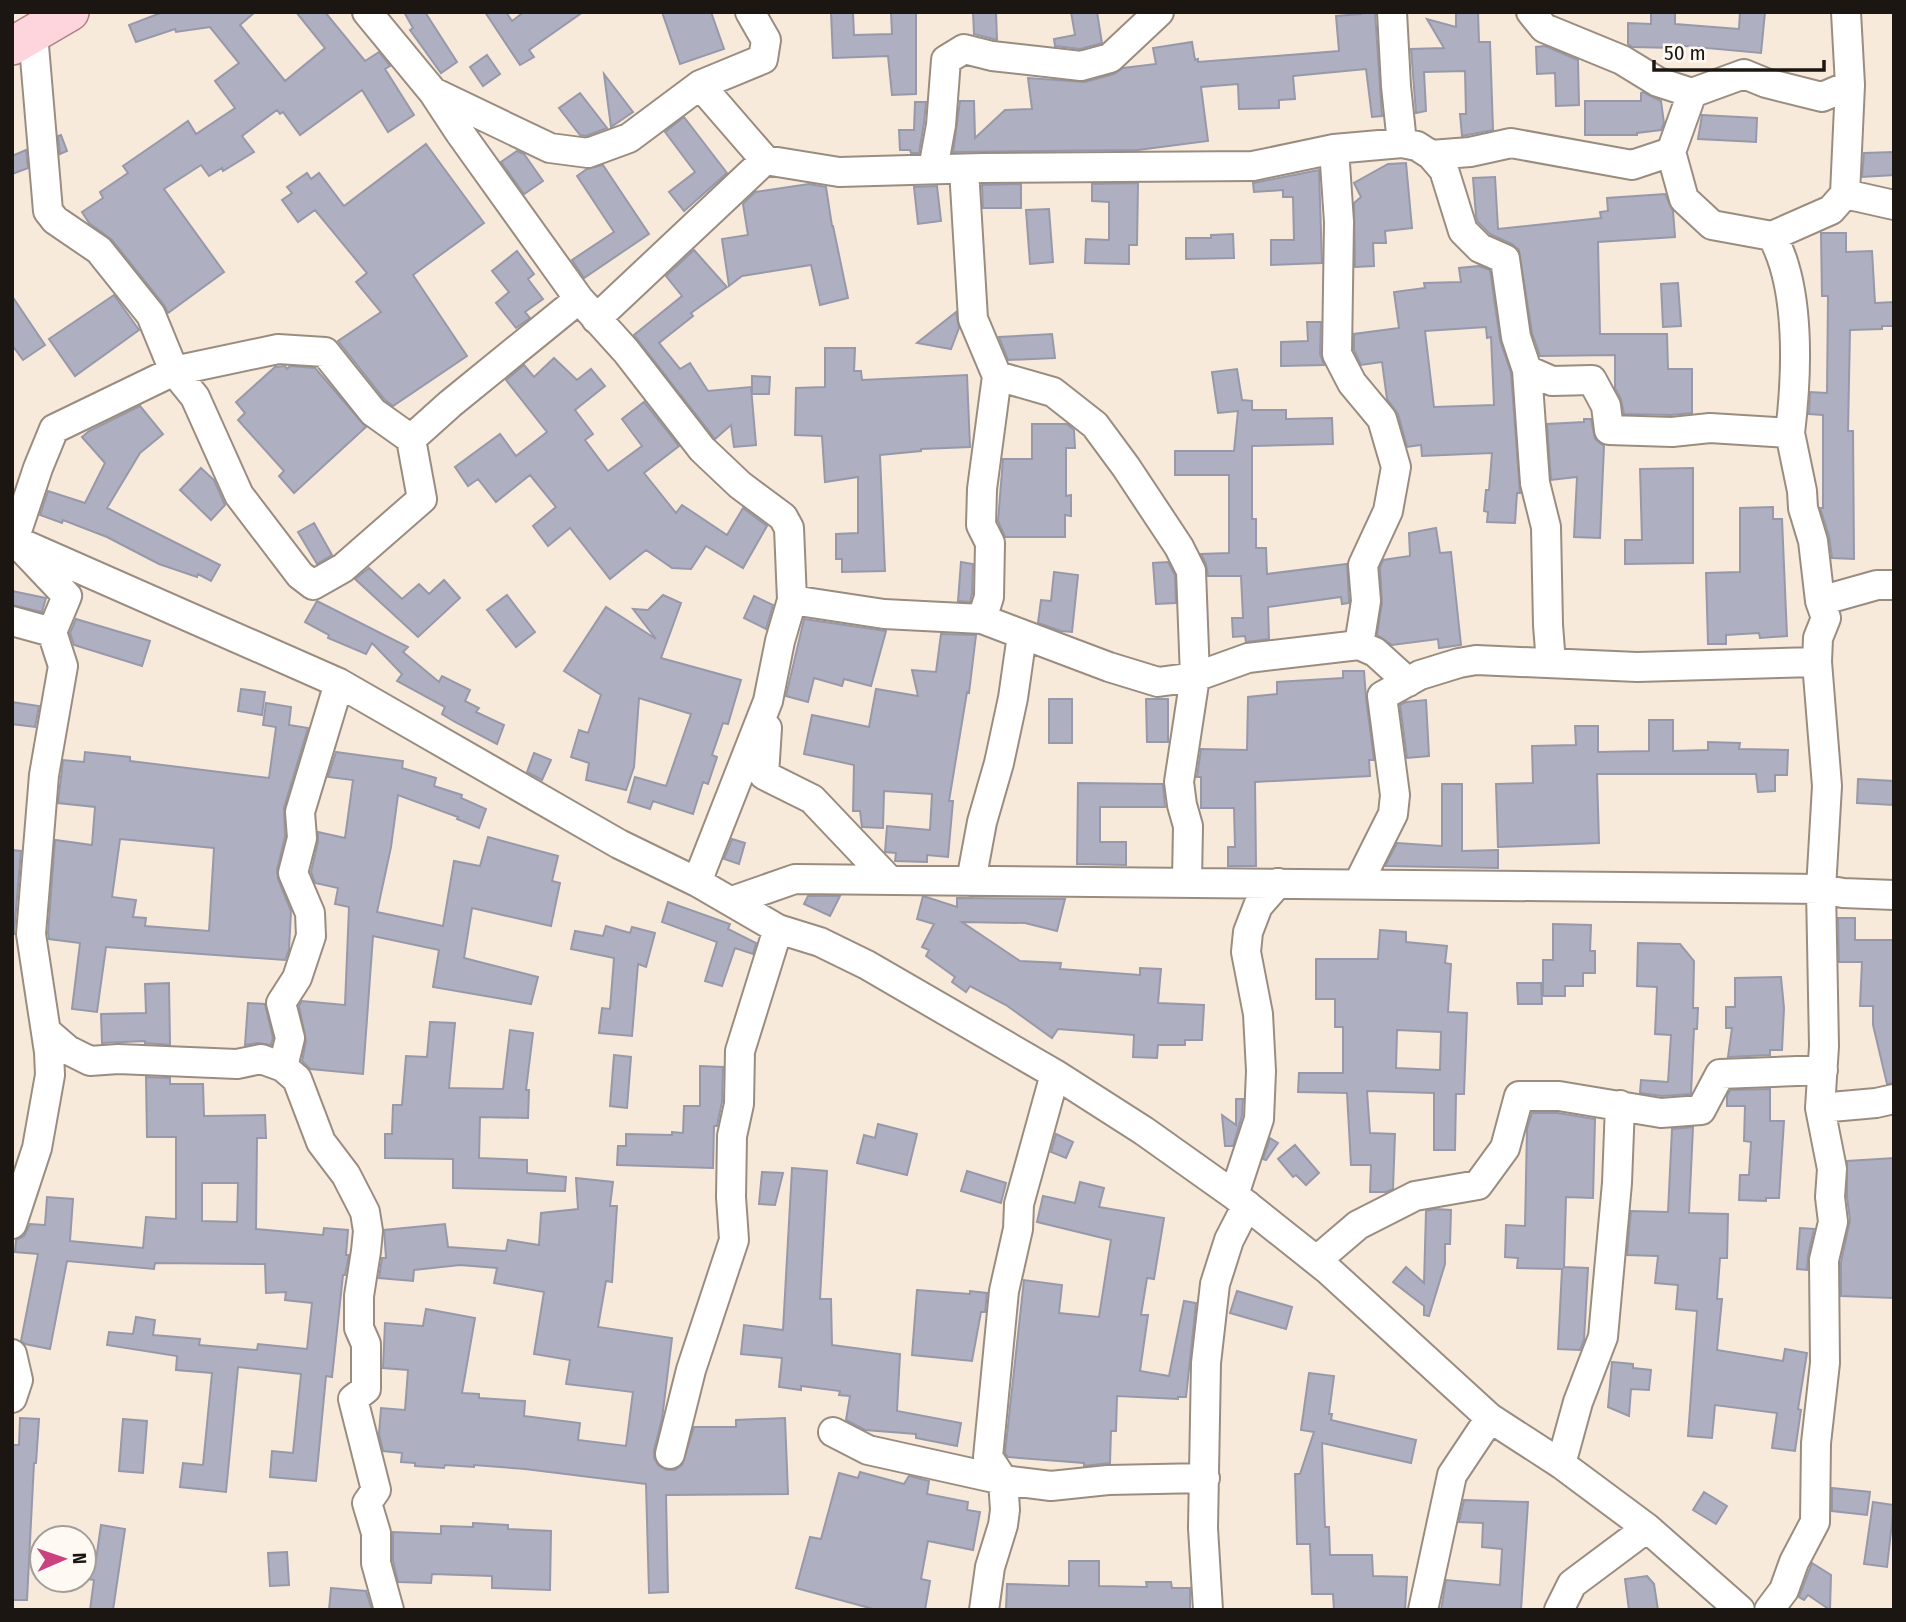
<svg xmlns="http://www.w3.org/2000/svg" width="1906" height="1622" viewBox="0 0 1906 1622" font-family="'Fira Sans Condensed',sans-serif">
<rect width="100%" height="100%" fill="#f8eadb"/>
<!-- building -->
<path fill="#aeb0c2" stroke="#9798a9" stroke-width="2" fill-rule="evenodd" d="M163,12H255L240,25L285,81L325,48L296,12H325L365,61L379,52L390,66L385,69L414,115L388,132L362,90L300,135L283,112L280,114L277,110L242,136L254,152L223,171L222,168L209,176L201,165L164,189L224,272L168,313L164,305L112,240L89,223L82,212L103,198L100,192L128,173L123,166L168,135L188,121L196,134L235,108L215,81L239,63L210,27L176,32L175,29L136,42L129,25Z
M404,12H425L457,62L441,73L410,30L413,28Z
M485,12H506L512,21L524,12H583L529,50L534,57L520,65Z
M662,12H711L724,49L680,64Z
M831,12H853L854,35L892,34L891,12H916V94L892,95L888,56L833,58Z
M973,12H996L997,40L974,34Z
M1071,12H1097L1102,43L1080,49L1055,46L1054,39L1075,35Z
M1361,12H1375L1382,116L1372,117L1366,69L1293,76L1295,99L1279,100V108L1239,109L1238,84L1201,87L1208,141L1138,150L953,152L960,101H974L975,138L1005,110L1032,109L1028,78L1085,82L1114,74L1123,68L1156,64L1153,48L1192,42L1195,60L1198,59V62L1339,51L1336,16L1361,14Z
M1456,12H1478L1479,42H1490L1493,130L1462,136L1460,114H1466L1465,71L1424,72L1426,111L1416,113L1411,49L1444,48L1427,19L1456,27Z
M1651,12H1675V24L1739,29L1740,12H1765L1761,53L1674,45V48L1632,47L1628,44V23L1651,24Z
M1545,46L1578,60L1579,105L1556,106L1555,73L1537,74L1536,47Z
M487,55L500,74L483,86L470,67Z
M604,74L633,112L611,127Z
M1643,92L1661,101L1664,123L1661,130L1637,133V135H1585V101H1641V93Z
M580,93L607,128L586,136L580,135L559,108Z
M915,102H926L924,123L919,153H911L910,150H900L899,130H914Z
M1702,115L1757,118L1756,142L1698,139Z
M684,117L727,173L684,211L669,192L695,172L665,132Z
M61,135L67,151L60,154L58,136Z
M426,144L484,223L413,275L467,356L393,406L385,400L338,341L381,312L356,282L367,273L315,210L298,222L282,200L292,193L287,187L307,173L311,179L319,173L344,206Z
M26,150L28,168L12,174V156Z
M517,151L524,154L543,181L524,194L501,162Z
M1894,152V175L1862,177L1864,153Z
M1406,163L1412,228L1385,231L1386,243H1373L1374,266L1355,267L1354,203L1361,197L1354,183L1388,164Z
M603,165L649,234L584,278L572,260L614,232L577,176L587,169Z
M1319,170L1322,263L1271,265V240H1294L1293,197H1283V190L1254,192L1253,183Z
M1495,177L1498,229L1601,218L1600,212L1608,211L1607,198L1665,194L1673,211L1675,237L1598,242L1600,334H1667L1668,369H1692V413L1671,415L1624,414L1621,399L1615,388V355L1540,356L1532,333L1519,250L1512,244L1490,234L1478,222L1476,216L1473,178Z
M1138,183L1137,245H1129V264L1085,263L1086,239L1109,240V202L1092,201V184Z
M809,184L826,187L832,226H833L848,298L820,305L811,265L742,276L729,286L722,239L748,235L743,204L755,192Z
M1021,184V208H983L982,185Z
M937,186L941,221L918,224L914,187Z
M1049,209L1053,262L1030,264L1026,210Z
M1821,233H1846V252L1872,251L1875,303L1894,302V326H1882V329L1850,330L1848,431H1853L1854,559L1832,558L1829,536L1820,508H1823V415L1809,414L1810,392L1827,393L1828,296H1822Z
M1233,234L1234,258L1186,259V238H1211V235Z
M694,250L727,287L691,313L693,316L659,343L680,369L690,363L708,391L751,387L756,445L734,447L731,425L715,439L634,335L682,296L666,276Z
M517,251L534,274L528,279L543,299L525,312L530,318L516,328L496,303L509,292L492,271Z
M1479,266L1490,270L1500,340L1511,373L1520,493H1517L1515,523L1487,522L1488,512L1484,511L1486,490H1489L1492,453L1422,456L1421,445L1407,447L1398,414L1387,399L1382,362L1361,365L1354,350V334L1399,328L1394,292L1425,288L1424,283L1461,282L1459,268ZM1486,327L1487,338L1491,337L1494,405L1434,407L1425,331Z
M1678,283L1681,326L1663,327L1661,284Z
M114,295L139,330L75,376L49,339Z
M12,296L45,345L23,360L12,345Z
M956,312L959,328L951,349L917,343Z
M1307,322H1321L1320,354L1324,365L1281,366V342L1308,341Z
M1052,334L1055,358L1008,360L999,337Z
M825,348H855L854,371H861L862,380L967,375L970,447L921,449V451L880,455L885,571L842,572V559H836V534L858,533V477L825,482L822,436L795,435L796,388L825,387Z
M554,358L577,380L591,369L605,386L575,410L593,434L585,440L608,471L642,446L622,419L644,402L679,446L644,473L676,513L682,505L727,535L743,508L767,526L743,568L706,546L691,569L672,568L646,550L610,579L570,528L548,546L533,526L556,507L530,475L496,502L478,479L468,486L455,467L500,434L516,456L547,432L506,380L524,365L534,377Z
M285,366L287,369L290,366L315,368L366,427L294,493L279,476L284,471L238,420L245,413L236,402L275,367Z
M1237,369L1242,400L1252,401V410H1286V419L1332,418L1333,444L1252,446V519H1256V548H1266L1267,574L1347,564L1349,600V603L1342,604L1341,597L1268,607L1269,639L1246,642L1245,636L1233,637L1232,618H1243L1241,576H1208L1206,564L1201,554L1229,553V475H1175V451H1234L1238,411L1218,413L1212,372Z
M752,376L770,377L769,394H752Z
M140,406L163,434L140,453L107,508L220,565L211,581L198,574L197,577L159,564L107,537L63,520L62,523L40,515L48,491L85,503L105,463L82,437L89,431Z
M1584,419H1591L1595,439L1604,446L1600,538L1574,537L1577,477L1551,480L1547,424L1584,422Z
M1032,424H1067L1074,430L1075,448H1066V496L1071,495V516L1065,515V537H1005L998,521L1003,459H1032Z
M201,468L214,480L225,505L211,520L180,490Z
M1693,468V563L1625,564V540H1642L1640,469Z
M1773,507V519H1782L1787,636L1760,638L1759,633L1726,635V644H1708L1706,573L1740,572V508Z
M314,523L332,555L317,564L298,532Z
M1436,528L1440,553L1451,552L1461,645L1439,648L1438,639L1392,645L1377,635L1382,603L1380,568L1383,560L1410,556L1409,533Z
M961,562L973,564L972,594L970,602L958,601Z
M1168,562L1175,575L1176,603L1156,604L1153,563Z
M369,568L402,599L419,584L429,594L444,580L460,598L418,637L355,579Z
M1054,572L1078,575L1072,632L1061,631L1038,623L1041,600L1051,601Z
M12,591L46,598L42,612L12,605Z
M507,595L535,632L516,647L487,610Z
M663,595L681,603L661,658L741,680L728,724L723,723L712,755L717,757L708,784L703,782L693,814L653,801L650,809L628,802L635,777L666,786L691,714L639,698L634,767L626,790L586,780L589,763L571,757L579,730L588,733L601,695L564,671L606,607L656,639L633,609L648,610Z
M754,596L773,605L766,629L744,618Z
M317,601L408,647L403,652L439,682L442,676L470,690L465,701L479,708L476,712L504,725L497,744L455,722L442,714L445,707L397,681L402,674L372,643L366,654L328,638L329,635L305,622Z
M76,619L150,641L142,666L74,645L70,633Z
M804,619L886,631L871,686L844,679L842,686L814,678L808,702L786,696Z
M941,634L976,635L969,693L967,692L949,801H953L948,857L927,855V862L895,861L896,853L885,852L887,826L930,830L932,794L884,791L883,828L862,827L860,811H853L854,765L804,754L812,715L869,727L876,689L918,696L912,670L936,672Z
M1343,671H1364L1366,698L1374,760H1369L1370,776L1255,782L1256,866H1228V847H1235L1234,808H1201V777H1197L1201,749L1247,750L1248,697L1277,694V682L1343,678Z
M241,689L265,692L262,715L238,711Z
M1049,699H1072V743H1049Z
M1146,699H1168V742H1147Z
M1426,700L1429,756L1407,758L1400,705L1406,702Z
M12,702L39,706L35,727L12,724Z
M266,703L291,707L289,725L308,728L284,808L285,837L277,870L278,879L291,911L289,950L285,960L106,947L97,1012L72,1009L80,943L49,939L48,933L55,840L92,845L95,807L58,803L63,760L84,762L85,752L130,757V761L269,778L276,727L263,725ZM120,839L214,848L209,931L145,926L146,918L133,917L136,900L112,897Z
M1649,720H1673V751L1708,750V742L1740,743L1739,749L1788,750L1787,775H1775V791L1758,792L1756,774H1597L1599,843L1498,847L1496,784L1533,783L1532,746L1576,745L1575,726H1598V752L1649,751Z
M336,752L403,761L402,768L436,778L434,786L462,795L461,798L486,809L479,828L457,819L458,817L398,795L391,847L377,912L443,926L454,861L480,866L488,837L558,856L552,881L560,883L551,926L472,908L464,958L538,977L531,1004L433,987L439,950L373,936L363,1074L310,1069L302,1061L306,1041L299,1006L302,1001L345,1005L349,907L335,904L338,888L315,883L311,872L318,842V832L345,838L353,780L328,777Z
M534,753L551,760L542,780L527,772Z
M1858,779L1894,781V805L1857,803Z
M1078,783L1163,784L1165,807H1100V842H1126V865L1077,864Z
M1442,784H1462V851L1498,850V868L1385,866L1397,843L1442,846Z
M732,839L745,843L739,864L724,859Z
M12,850L21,851L14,934H12Z
M808,896H840L830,916L804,904Z
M923,896L957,907V898L1065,899L1057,931L1025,923L962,922L1020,961L1061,963L1060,969L1140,975V968L1161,969L1158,1003L1204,1005L1202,1040H1185V1045H1158L1157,1058L1133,1057L1134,1035L1058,1029L1052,1038L1006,1005L970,986L966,992L952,982L955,977L926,956L929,950L922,947L934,924L917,919Z
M668,902L730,924L728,929L756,943L753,954L735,948L722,986L705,981L717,942L662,922Z
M1838,918H1855V940H1894V1083L1887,1084L1873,1025V1006H1860L1862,962H1839Z
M1553,924L1591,925L1590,951H1595V973H1583V986H1565V996H1543V960H1553Z
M606,926L630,933L632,927L655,933L646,967L638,964L632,1036L599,1033L602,1008L610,1009L614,958L571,949L575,931L603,936Z
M1380,930L1406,932V942L1447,946L1445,963L1451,964L1448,1012L1467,1013L1464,1094H1456L1455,1150H1434V1093L1367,1091L1370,1133L1395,1134L1393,1189L1386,1192H1370L1371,1165H1351L1347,1093L1298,1092L1299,1073H1343V1027H1335V999H1316V959H1378ZM1397,1030L1441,1032L1440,1070L1396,1068Z
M1638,943L1680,944L1694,961L1693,1008H1698L1697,1029H1694L1691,1094L1662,1096L1640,1093L1641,1080L1668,1082L1671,1035L1655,1034L1657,987L1637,986Z
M1781,977L1784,1008L1782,1050H1770V1055L1728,1057L1732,1028H1726V1007H1735V978Z
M169,983L170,1045L145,1043V1041L102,1043L101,1014L146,1013L145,984Z
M1517,983H1541L1542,1004H1518Z
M248,1003L265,1004L273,1038L271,1045L258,1043L245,1045Z
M430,1022L455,1023L449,1088L503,1089L510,1030L533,1033L526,1090H529L528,1118L480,1117L479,1158L527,1160V1173L566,1177L565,1191L453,1188V1159L385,1158V1134H392L393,1105H402L406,1056L427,1057Z
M614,1055L631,1057L627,1108L610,1106Z
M700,1066L723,1067L722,1102L717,1126H714L713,1168L617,1165L618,1146H626V1134L672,1135V1132L683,1133L684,1106H700Z
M146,1077L170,1078V1084H203L204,1116L265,1115L266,1138H257L256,1229L323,1235L324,1228L348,1230L346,1255H349L345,1275H343L332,1377L326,1376L316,1481L270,1477L272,1451L293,1453L301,1374L238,1367L226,1492L180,1487L183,1463L203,1465L212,1373L176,1370L177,1356L107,1345L109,1332L133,1334L136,1317L155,1320L153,1335L200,1339L199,1345L257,1350L258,1344L307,1349L312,1303L285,1300L286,1292L266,1293L265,1264L155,1263L154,1269L67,1261L50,1349L25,1344L21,1341L38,1254L15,1252L16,1240L24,1236L30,1224L45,1225L47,1197L73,1199L70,1241L143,1248L146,1217L176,1219V1137H147ZM202,1183H238L237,1222L202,1221Z
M1770,1089V1121H1784L1779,1198H1766V1201L1739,1200L1740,1175H1749L1751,1142L1744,1141L1745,1106H1727V1096L1730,1090Z
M1236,1099H1243L1242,1116L1233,1146H1225L1222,1115L1236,1125Z
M1532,1113H1558L1595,1119L1593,1198L1566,1197L1564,1267L1588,1268L1584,1340L1580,1350L1558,1349L1562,1269L1517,1268L1518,1258L1505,1257L1506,1225L1525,1226L1527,1129Z
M878,1124L917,1134L907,1175L857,1163L864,1135L875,1138Z
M1693,1127L1689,1213L1728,1214L1727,1258H1720L1717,1299H1722L1717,1350L1783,1361L1785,1349L1807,1353L1798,1409L1801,1410L1795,1451L1772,1448L1777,1413L1715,1405L1712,1438L1688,1436L1697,1311L1676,1309L1678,1285L1655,1283L1658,1256L1627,1255L1631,1211L1668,1212L1672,1129Z
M1056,1134L1073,1142L1066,1158L1051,1152Z
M1270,1138L1278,1143L1266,1160L1263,1159Z
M1295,1145L1319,1173L1306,1185L1296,1175L1293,1177L1278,1159Z
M1894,1158V1298L1841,1296V1262L1850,1220L1847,1197V1161Z
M792,1168L827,1171L820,1299H831L832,1345L900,1354L897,1411L961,1423L957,1446L916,1438V1434L865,1430L846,1420L850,1396L839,1395L840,1391L801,1386V1390L779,1387L782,1358L741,1354L744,1325L783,1330Z
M967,1171L1006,1183L1001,1203L961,1191Z
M762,1172L783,1173L775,1205L759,1204Z
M576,1178L613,1182L610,1206H617L612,1282L606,1281L598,1327L672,1338L662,1419L654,1450V1458L658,1465L667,1470H675L682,1465L694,1427H736V1420L785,1418L788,1494L666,1495L668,1592L649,1593L646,1484L525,1469L474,1465V1467L445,1465L444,1468L415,1466V1463L401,1462L402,1453L383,1451L379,1434L381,1408L405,1410L408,1370L383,1368L385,1323L423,1326L426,1309L475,1318L462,1393L479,1394V1398L525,1401L524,1416L580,1423L578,1440L626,1446L633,1392L566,1384L570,1360L534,1354L544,1292L494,1283L497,1268L460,1265L414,1270L413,1281L379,1278L382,1258H386L384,1230L445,1224L448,1247L506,1251L508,1240L539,1245L541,1213L578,1209Z
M1080,1182L1104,1188L1099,1207L1164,1218L1154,1279L1147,1278L1141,1315H1148L1140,1371L1169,1376L1184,1301L1196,1303L1186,1397H1178V1399L1117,1396L1116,1431H1111L1110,1463L1084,1466V1463L1008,1457L1005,1453L1024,1280L1062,1285L1059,1313L1099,1317L1111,1240L1037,1222L1043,1196L1075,1203Z
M1435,1209L1451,1210L1450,1244H1445V1264L1429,1316L1424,1315V1306L1393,1282L1406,1267L1424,1283L1426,1211Z
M1800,1228L1814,1229L1808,1256L1807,1270L1797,1269Z
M917,1290L970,1294V1291L987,1293L985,1312H981L972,1361L912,1355Z
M1237,1291L1292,1307L1286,1329L1230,1313Z
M1612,1362L1633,1364V1368L1651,1370L1649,1390L1631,1389L1629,1416L1608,1407Z
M1309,1373L1334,1376L1329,1414H1332L1331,1420L1416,1440L1411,1463L1322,1443L1325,1527H1329L1330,1555H1372L1373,1576L1407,1577L1405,1610H1334L1333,1594H1312L1310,1544H1297L1295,1474H1300L1314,1432L1301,1430Z
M20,1418L39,1419L36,1463H34L27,1600H12V1445H19Z
M123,1419L147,1421L143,1473L119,1471Z
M860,1472L904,1484L909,1476L929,1481L927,1494L968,1502L967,1510L980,1512L973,1550L928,1541L921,1579L930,1581L925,1610H877L796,1588L810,1537L821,1539L839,1473L858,1478Z
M1832,1488L1870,1492L1867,1515L1832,1511Z
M1704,1492L1727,1506L1716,1524L1693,1510Z
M1464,1500L1528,1502L1521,1610H1441L1446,1580L1500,1585L1502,1549L1482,1547L1483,1523L1459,1522Z
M1873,1502L1894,1505L1887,1567L1864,1564Z
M473,1523L508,1525V1529L551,1531L550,1590L492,1588V1576L432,1574L431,1583L398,1582L393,1561V1532L441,1534V1526L473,1527Z
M101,1525L125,1529L113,1610H90L94,1580L87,1579L89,1559L96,1560Z
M287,1552L289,1585L270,1586L268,1553Z
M1069,1561H1099V1586L1147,1587L1146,1582H1171L1172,1588H1190V1610H1006L1007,1584L1069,1586Z
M1812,1563L1831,1575L1830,1610L1808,1595L1804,1600L1799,1597Z
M1647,1576L1654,1584L1658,1610H1629L1625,1579Z
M331,1588L366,1591L372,1610H329Z"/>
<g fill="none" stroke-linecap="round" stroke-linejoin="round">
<defs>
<path id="minor" d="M367,12L433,92L460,133L579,299L626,351L702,449L740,485L783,517L789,528L792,600L780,641L768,701L697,882
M1392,12L1396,86L1402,143
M1531,12L1544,28L1622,60L1658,82L1692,93L1744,74L1766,83L1822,97L1850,85
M33,34L48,211L55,220L99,250L151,315L174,371L195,397L239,495L300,575L313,585L343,568L422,499L411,439L450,404L579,299
M700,85L765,160
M433,92L550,148L588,153L629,138L700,85L763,59L766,40L750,12
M1334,149L1339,222L1337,354L1352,383L1382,419L1396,467L1388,511L1363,565L1366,601L1359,645
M1671,152L1684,199L1712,225L1772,236L1831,210L1845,194L1850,85L1846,12
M1431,155L1470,152L1511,143L1632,165L1671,152L1692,93
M933,169L941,125L946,60L964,49L992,56L1081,66L1110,58L1159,12
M964,169L973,319L997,376L982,489L981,525L990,543L989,597L982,619
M1845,194L1894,205
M1772,236C1801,288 1797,375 1790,433
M596,319L765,160L839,172L982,168L1253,166L1334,149L1402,143L1417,146L1431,155L1444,170L1463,231L1480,248L1505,259L1516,337L1527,370L1552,381L1592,380L1606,406L1609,430L1672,432L1710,428L1790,433L1802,491L1803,508L1813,541L1820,601
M1527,370L1535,483L1546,527L1548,625L1551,663
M997,376L1053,392L1095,425L1126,467L1179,547L1191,571L1195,677L1179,782L1182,805L1188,826L1187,881
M12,539L339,683L619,844L697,882L778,929L820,942L867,965L1055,1074L1144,1131L1234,1195L1327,1269L1490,1418L1561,1464L1647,1528L1740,1610
M792,600L884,614L982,619L1109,667L1158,682L1195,677L1248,658L1359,645L1375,652L1408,682
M12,621L52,632
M767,728L764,775L812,799L889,880
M971,881L982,822L999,763L1013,698L1022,635
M1359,882L1393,814L1395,795L1382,696L1420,675L1459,663L1476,660L1637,667L1817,662
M732,901L795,879C1137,881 1479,884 1821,889L1843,893L1894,895
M46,1031L68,1050L90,1061L118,1059L237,1064L261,1059L283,1067L297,1079L321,1142L346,1175L365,1212L368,1231L366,1251L359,1296V1328L366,1344V1389L353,1399L376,1490L367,1503L376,1533V1563L389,1610
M283,1067L290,1038L281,1003L297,978L311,936L310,913L293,873L302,838L300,812L339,683
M1820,1108L1876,1103L1894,1099
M1234,1195L1259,1119L1261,1071L1258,1014L1246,952L1248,932L1258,906L1278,883
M12,1224L37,1148L50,1075L49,1052L31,934L44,775L63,666L52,632L67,596L14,540L38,468L54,429L174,371L278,349L325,352L373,412L411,439
M1317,1260L1358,1225L1415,1196L1478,1185L1505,1148L1519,1096H1559L1661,1113L1701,1110L1720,1074L1823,1070
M12,1354L18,1380L12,1398
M833,1432L868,1450L1003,1480L1051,1486L1108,1480L1205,1478
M670,1454L691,1370L734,1240L731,1197L732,1136L739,1104L740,1051L778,929
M1561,1464L1578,1402L1603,1337L1617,1183L1620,1105
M984,1610L990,1567L1003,1525L1005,1510L1003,1480L988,1457L1004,1291L1018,1229L1019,1204L1055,1074
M1208,1610L1203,1528L1206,1363L1215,1284L1229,1240L1247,1205
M1423,1610L1452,1475L1490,1418
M1559,1610L1572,1584L1647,1528
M1769,1610L1784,1590L1794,1562L1815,1522L1816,1443L1825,1363L1824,1260L1833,1222L1830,1197L1832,1169L1820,1108L1824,1046L1821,889L1827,786L1817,662L1818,638L1826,618L1820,601L1877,585H1894"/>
<path id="major" d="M12,46L70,12"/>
</defs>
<!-- minor casing -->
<use href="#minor" stroke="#9a8d80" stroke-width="32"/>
<!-- major casing -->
<use href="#major" stroke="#ae8086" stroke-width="40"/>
<!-- minor -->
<use href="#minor" stroke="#fff" stroke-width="28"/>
<!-- major -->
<use href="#major" stroke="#fed5dc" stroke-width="37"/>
</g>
<!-- border -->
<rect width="1906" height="1622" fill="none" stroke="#1b1611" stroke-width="28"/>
<!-- north arrow -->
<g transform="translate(63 1559) rotate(88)"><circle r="33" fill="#fef9f3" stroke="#a39e99" stroke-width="2"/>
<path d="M0-5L12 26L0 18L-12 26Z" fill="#ca4280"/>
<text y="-10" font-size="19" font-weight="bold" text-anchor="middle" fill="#1b1611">N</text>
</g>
<!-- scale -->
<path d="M1654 60v10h170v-10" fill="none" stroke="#1b1611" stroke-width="3.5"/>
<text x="1664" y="60" font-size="21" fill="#1b1611" stroke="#fef9f3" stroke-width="5" paint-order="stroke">50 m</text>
</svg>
